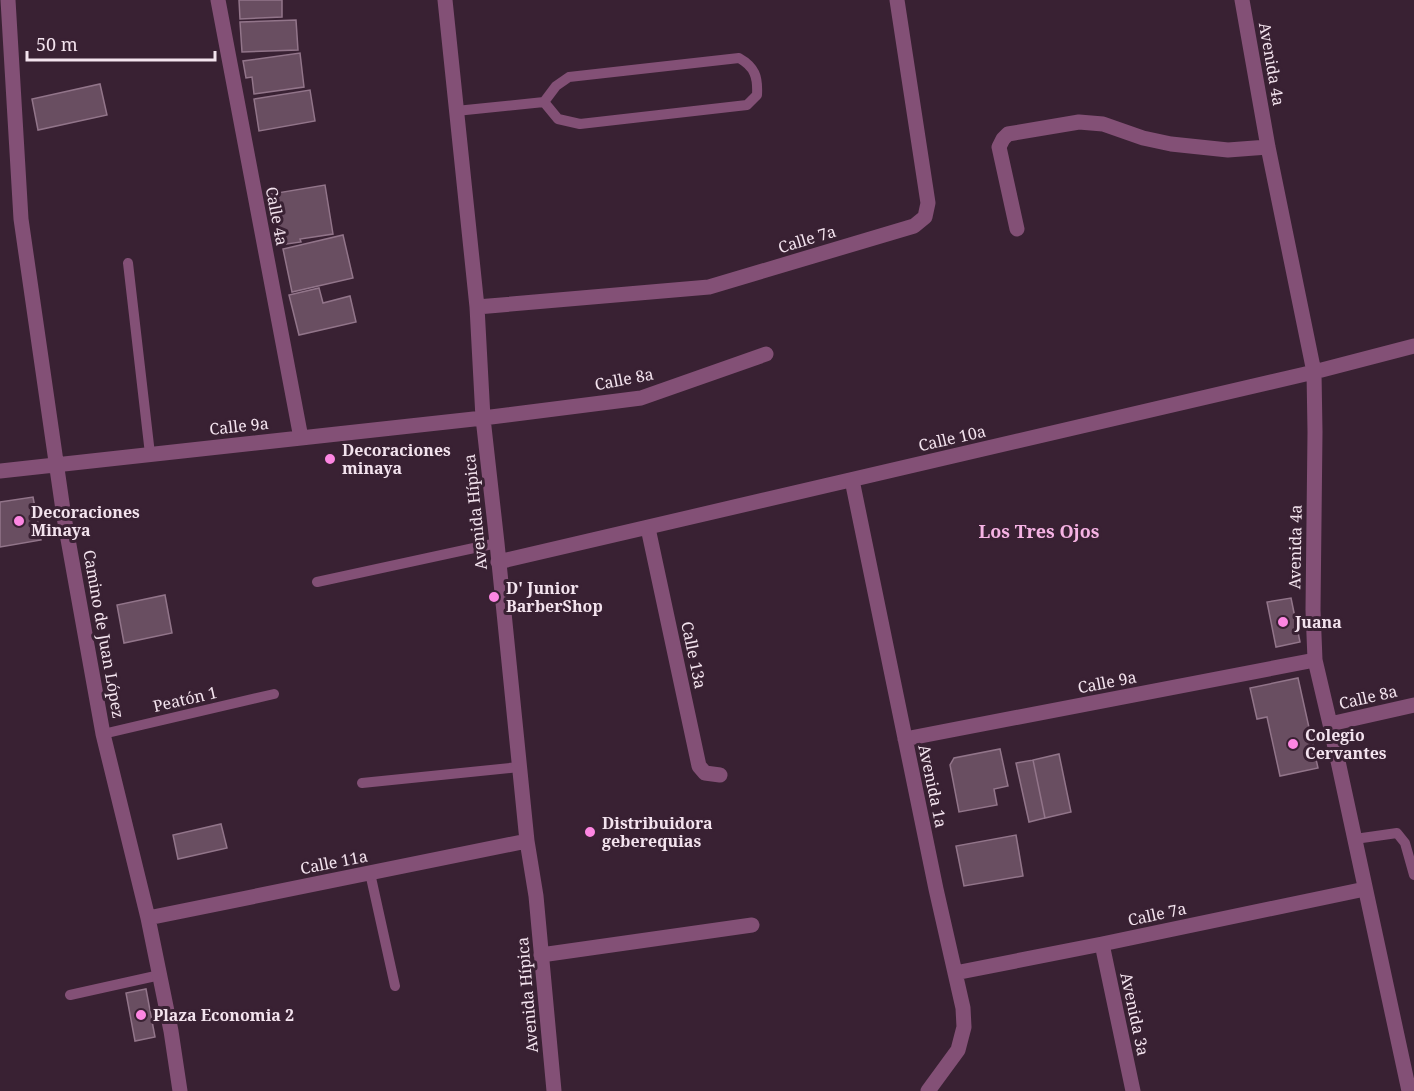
<svg xmlns="http://www.w3.org/2000/svg" width="1414" height="1091" viewBox="0 0 1414 1091" font-family="'Noto Serif',serif">
<rect width="100%" height="100%" fill="#392133"/>
<!-- building -->
<path fill="#694e61" stroke="#92758a" stroke-width="1.5" d="M239,0H282V17L240,19Z
M296,20L298,50L242,52L240,22Z
M300,53L304,87L254,94L252,77L246,78L243,61Z
M100,84L107,115L38,130L32,99Z
M310,90L315,121L259,131L254,99Z
M325,185L333,234L300,239L301,242L280,245L271,194Z
M343,235L353,278L292,292L283,249Z
M319,288L323,303L350,296L356,322L299,335L289,295Z
M33,497L41,540L0,547V502Z
M165,595L172,633L124,643L117,605Z
M1291,598L1300,642L1276,647L1267,602Z
M1298,678L1318,768L1280,776L1267,717L1257,719L1250,688Z
M1000,749L1008,786L994,789L997,805L959,812L950,765L954,758Z
M1059,754L1071,812L1045,818L1033,760Z
M1033,760L1045,818L1029,822L1016,763Z
M221,824L227,848L178,859L173,835Z
M1016,835L1023,876L964,886L956,846Z
M146,989L155,1037L135,1041L126,993Z"/>
<g fill="none" stroke-linecap="round" stroke-linejoin="round">
<!-- lane -->
<path stroke="#835076" stroke-width="10" d="M456,111L544,102L558,119L580,124L747,105L757,95C758,77 755,67 739,58L569,77L556,86L544,102
M128,263L150,454
M317,582L497,543
M103,734L274,694
M362,783L519,767
M1355,839L1397,833L1405,843L1414,875
M370,873L395,986
M70,995L160,975"/>
<!-- street -->
<path stroke="#835076" stroke-width="15" d="M8,0L21,219L64,517L103,734L148,918L171,1031L180,1091
M218,0L301,438
M445,0L477,307L483,418L497,543L527,841L536,896L554,1091
M1242,0L1268,147L1314,372L1315,432L1313,610L1315,660L1330,724L1409,1091
M1017,229L999,147L1003,139L1008,134L1079,122L1103,124L1143,138L1171,144L1228,150L1268,147
M477,307L709,287L914,226L925,217L928,203L897,0
M0,471L483,418L641,398L766,354
M852,480L936,889L963,1008L964,1027L958,1050L928,1091
M648,528L699,766L705,773L720,775
M498,562L1314,372L1414,346
M1330,724L1414,705
M905,739L1315,660
M148,918L527,841
M1102,944L1133,1091
M541,955L752,925
M955,973L1102,944L1365,889"/>
</g>
<!-- markers -->
<g fill="#fd86e2" stroke="#392133" stroke-width="2">
<circle cx="330" cy="459" r="6"/>
<circle cx="19" cy="521" r="6"/>
<circle cx="494" cy="597" r="6"/>
<circle cx="1283" cy="622" r="6"/>
<circle cx="1293" cy="744" r="6"/>
<circle cx="590" cy="832" r="6"/>
<circle cx="141" cy="1015" r="6"/>
</g>
<g text-anchor="middle" dominant-baseline="central" stroke-width="6" stroke-linejoin="round" paint-order="stroke">
<!-- street labels -->
<g font-size="16" fill="#f3e3ee" stroke="#392133">
<text transform="translate(1272 64) rotate(80)">Avenida 4a</text>
<text transform="translate(277 216) rotate(79)">Calle 4a</text>
<text transform="translate(807 239) rotate(-17)">Calle 7a</text>
<text transform="translate(624 379) rotate(-11)">Calle 8a</text>
<text transform="translate(239 426) rotate(-6)">Calle 9a</text>
<text transform="translate(952 438) rotate(-13)">Calle 10a</text>
<text transform="translate(475 512) rotate(-96)">Avenida Hípica</text>
<text transform="translate(1295 547) rotate(-89)">Avenida 4a</text>
<text transform="translate(104 634) rotate(80)">Camino de Juan López</text>
<text transform="translate(694 655) rotate(78)">Calle 13a</text>
<text transform="translate(1107 682) rotate(-11)">Calle 9a</text>
<text transform="translate(1368 697) rotate(-13)">Calle 8a</text>
<text transform="translate(185 699) rotate(-13)">Peatón 1</text>
<text transform="translate(933 786) rotate(78)">Avenida 1a</text>
<text transform="translate(334 862) rotate(-11)">Calle 11a</text>
<text transform="translate(1157 914) rotate(-12)">Calle 7a</text>
<text transform="translate(527 995) rotate(-95)">Avenida Hípica</text>
<text transform="translate(1135 1014) rotate(78)">Avenida 3a</text>
</g>
<!-- poi labels -->
<g font-size="16" font-weight="bold" fill="#f3e3ee" stroke="#392133" text-anchor="start">
<text x="342" y="450">Decoraciones<tspan x="342" dy="18">minaya</tspan></text>
<text x="31" y="512">Decoraciones<tspan x="31" dy="18">Minaya</tspan></text>
<text x="506" y="588">D' Junior<tspan x="506" dy="18">BarberShop</tspan></text>
<text x="1295" y="622">Juana</text>
<text x="1305" y="735">Colegio<tspan x="1305" dy="18">Cervantes</tspan></text>
<text x="602" y="823">Distribuidora<tspan x="602" dy="18">geberequias</tspan></text>
<text x="153" y="1015">Plaza Economia 2</text>
</g>
<!-- neighbourhood labels -->
<g font-size="18" font-weight="bold" fill="#f5b2e3" stroke="#392133">
<text x="1039" y="531">Los Tres Ojos</text>
</g>
</g>
<!-- scale -->
<path d="M27 51v9h188v-9" fill="none" stroke="#f3e3ee" stroke-width="3"/>
<text x="36" y="51" font-size="18" fill="#f3e3ee" stroke="#392133" stroke-width="4.5" paint-order="stroke">50 m</text>
</svg>
